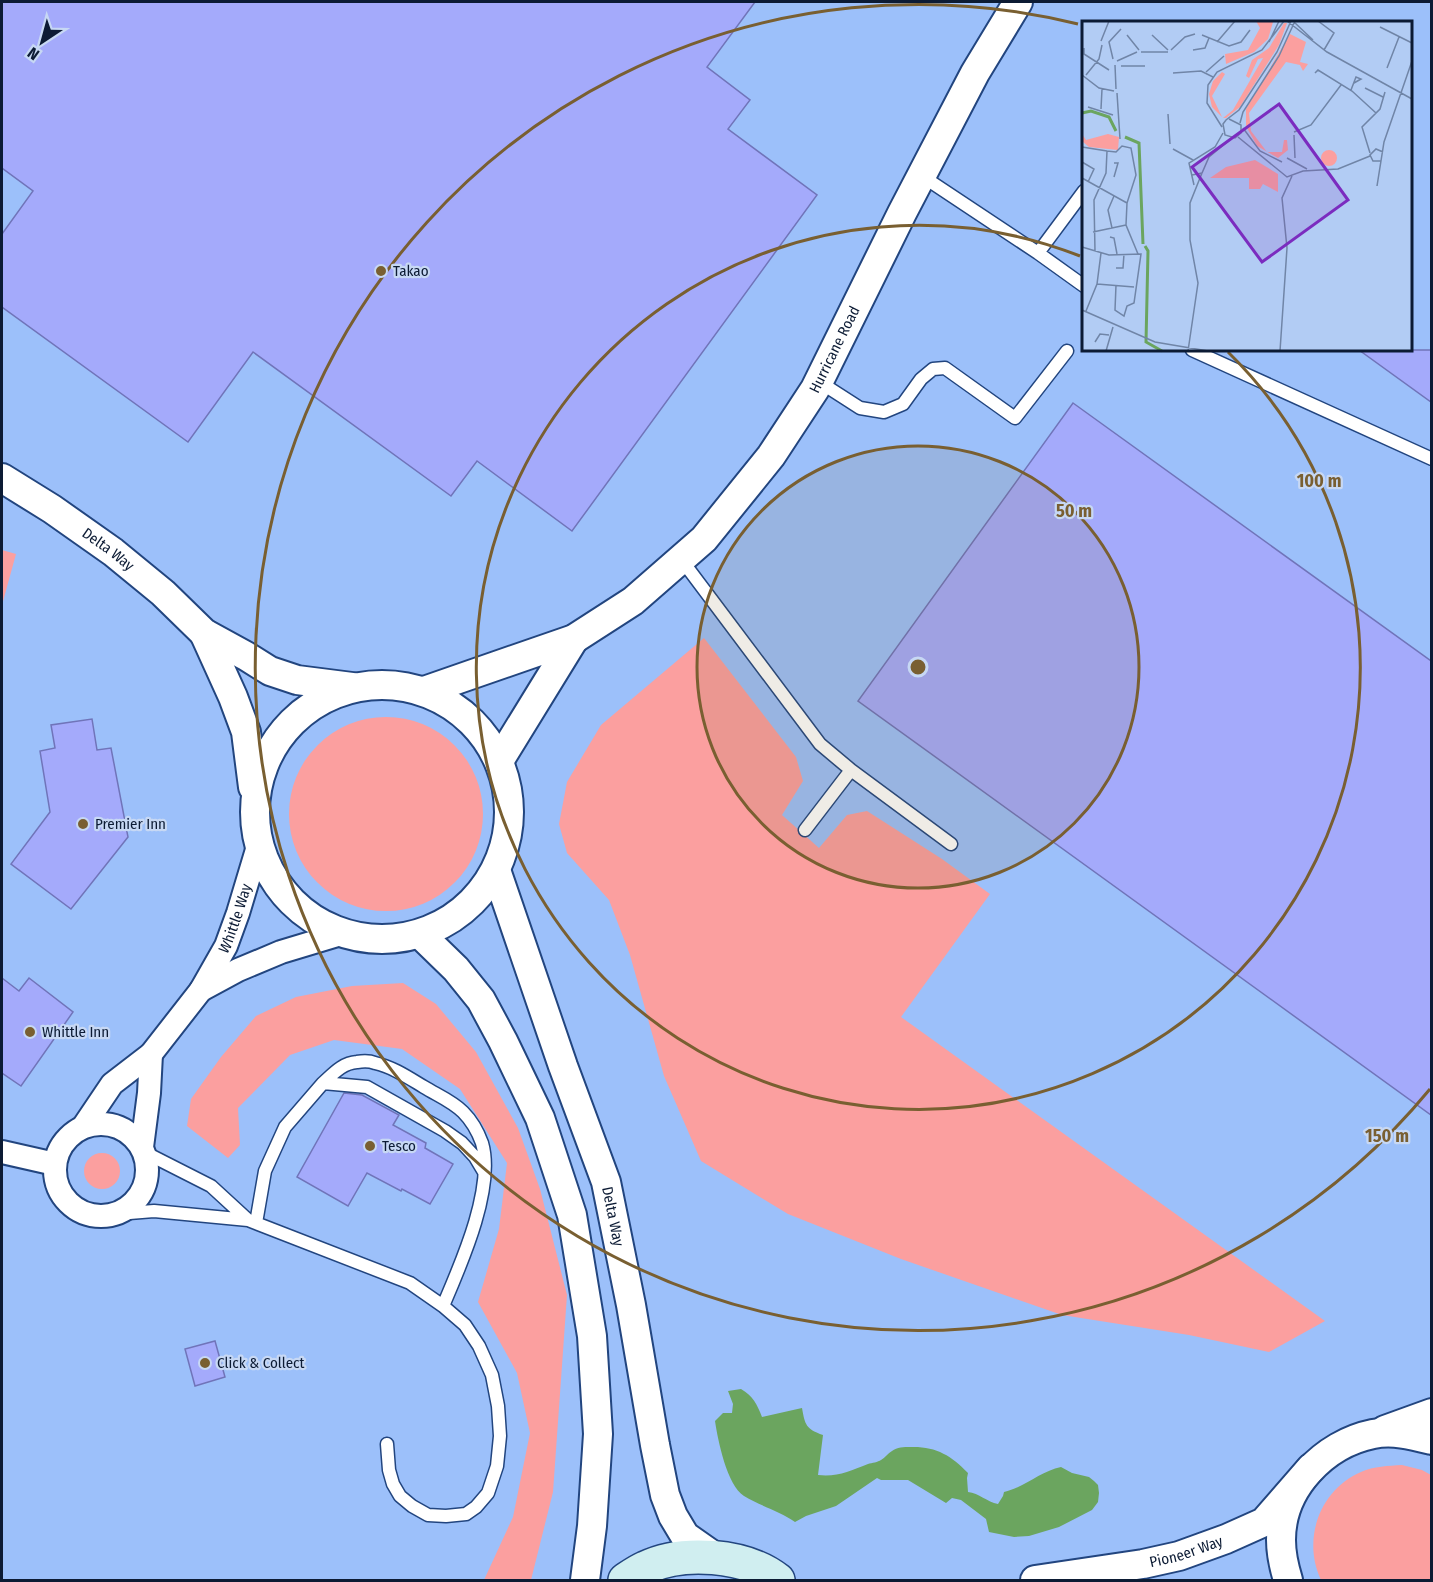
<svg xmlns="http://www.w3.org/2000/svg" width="1433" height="1582" viewBox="0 0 1433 1582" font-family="'Fira Sans Condensed',sans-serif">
<rect width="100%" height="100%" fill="#b2ccf4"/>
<!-- built -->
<path fill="#9cc0fa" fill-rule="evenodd" d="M2,2H1431V1580H2ZM1084,22H1410V350H1084Z"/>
<!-- green -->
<path fill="#fb9f9f" d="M2,550L16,554L2,605Z
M704,638L796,757L803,781L782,815L819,848L847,815L867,811L942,859L990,894L901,1017L1325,1321L1269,1352L1189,1335L1062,1315L901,1259L788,1214L701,1161L664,1076L630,955L609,900L567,853L559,824L567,782L601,725Z
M289 814a97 97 0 1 1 194 0a97 97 0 1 1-194 0Z
M403,983L436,1004L476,1052L518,1128L540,1189L567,1295L553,1492L531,1580H484L513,1517L530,1433L517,1373L478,1302L499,1229L507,1163L460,1089L402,1049L334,1040L290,1055L238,1108L240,1145L228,1158L187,1126L191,1099L221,1057L256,1016L296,997L352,986Z
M84 1171a18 18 0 1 1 36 0a18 18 0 1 1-36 0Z
M1402,1465L1422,1470L1431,1475V1580H1321C1302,1540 1319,1490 1361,1472C1374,1466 1388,1466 1402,1465Z"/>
<!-- water -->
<path fill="#6ba55f" d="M741,1389C753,1396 757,1404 762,1417L802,1408C805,1425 806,1429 823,1435L818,1475C838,1477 850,1471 868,1464C872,1463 878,1462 881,1460C885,1458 888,1453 892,1451C897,1447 904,1447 910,1447C935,1446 951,1455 968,1473L967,1478L968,1492C979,1493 987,1502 998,1504L1003,1496L1004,1492C1025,1487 1041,1471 1061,1467L1072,1473L1089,1477L1094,1481L1098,1485L1099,1493L1098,1502L1092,1510L1059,1527L1029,1536L1014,1537L989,1532L986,1519L961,1500L952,1498L946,1503L908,1480H881L877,1478L836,1506L806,1516L795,1522C780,1511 760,1506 744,1496C727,1485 718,1441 715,1421L723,1413H732L733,1404L728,1391Z"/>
<!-- building -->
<path fill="#a4aafb" stroke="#7074b9" stroke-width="1.5" d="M2,2H755L707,67L750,100L728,129L817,195L572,531L477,461L451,496L253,352L188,442L2,307V234L33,191L2,168Z
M1359,350H1431V402Z
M1073,403L1431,661V1115L858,701Z
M92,719L97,750L111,748L128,837L71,909L11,864L50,812L40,751L55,748L51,725Z
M2,978L19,991L29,978L73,1012L21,1086L2,1073Z
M344,1093L362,1095L399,1115L393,1125L426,1143L425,1148L453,1164L430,1204L402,1189L401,1191L367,1173L348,1206L297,1177Z
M215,1341L225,1377L195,1386L185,1349Z"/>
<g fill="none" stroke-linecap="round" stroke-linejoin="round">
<defs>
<path id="service" d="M922,176L1038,253L1084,286
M1038,253L1084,191
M1192,350L1432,459
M818,381L860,408L884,412L903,404L921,379L933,369L945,368L1015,418L1067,351
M681,559L820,744L851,770L951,844
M805,830L851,770
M323,1083C333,1074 342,1063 357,1062C363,1061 370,1061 375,1063C393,1067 409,1078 424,1087C437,1095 452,1101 463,1112C471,1120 478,1132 482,1143C495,1188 461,1264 443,1306
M144,1152L211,1186L248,1220
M117,1214L154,1211L248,1220L410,1283L443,1306L465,1325L479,1346L492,1375L498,1406L500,1436L497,1466L488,1493L476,1507L466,1514L446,1516L428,1515L412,1506L400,1496L393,1484L389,1470L387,1444
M256,1223L265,1171L285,1127L323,1083L367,1087L445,1131L462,1143L475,1157L484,1172"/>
<g id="minor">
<path d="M201,990L238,970L281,952L344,933"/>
<circle cx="101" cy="1170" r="46"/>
<path id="s1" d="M83,1127L112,1084L151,1054L201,990L226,946L238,913L259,843"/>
<path d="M142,1147L149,1093L151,1054"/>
<path d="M2,1152L55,1164"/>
</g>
<g id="tertiary">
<path id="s2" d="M2,478L52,509L113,552L163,593L204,633L246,656L270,671L297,680L352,687"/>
<path d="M204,633L233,697L246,732L253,787"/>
<circle cx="382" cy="812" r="127"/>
<path id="s3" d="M424,691L574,639L633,601L704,539L771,456L815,389L902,213L975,73L1018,2"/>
<path d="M499,761L574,639"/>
<path id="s4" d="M496,870L563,1066L606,1182L631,1305L655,1445L665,1495L673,1516L685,1536L715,1557"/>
<path d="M420,934L456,969L481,1000L503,1041L540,1118L572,1215L592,1336L598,1434L592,1526L585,1580"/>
<path d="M1385,1430L1432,1413"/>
<path id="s5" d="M1035,1580L1143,1564L1179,1556L1226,1539L1264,1522L1311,1468"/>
<path d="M1288,1580C1284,1567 1281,1554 1281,1540C1281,1488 1324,1444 1373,1434C1393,1430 1412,1435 1432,1440"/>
</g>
<path id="secondary" d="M625,1580C631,1576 638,1571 645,1568C682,1550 745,1554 778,1580"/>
</defs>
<!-- service casing -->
<use href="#service" stroke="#22457f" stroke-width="15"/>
<!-- minor casing -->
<use href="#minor" stroke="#22457f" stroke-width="26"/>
<!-- tertiary casing -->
<use href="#tertiary" stroke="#22457f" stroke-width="32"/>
<!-- secondary casing -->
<use href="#secondary" stroke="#22457f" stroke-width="36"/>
<!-- service -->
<use href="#service" stroke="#fff" stroke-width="12"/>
<!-- minor -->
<use href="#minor" stroke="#fff" stroke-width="22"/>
<!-- tertiary -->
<use href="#tertiary" stroke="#fff" stroke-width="28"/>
<!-- secondary -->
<use href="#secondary" stroke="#d0eef0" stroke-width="33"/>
</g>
<!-- distance rings -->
<circle cx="918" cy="667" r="221" fill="#795f31" fill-opacity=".12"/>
<g fill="none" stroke="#795f31" stroke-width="3">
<circle cx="918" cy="667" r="221"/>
<path d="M1228 352A442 442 0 1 1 1080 256"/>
<path d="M1430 1089A663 663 0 1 1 1078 24"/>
</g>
<!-- markers -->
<g fill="#795f31" stroke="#c7d8f4" stroke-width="2">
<circle cx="381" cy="271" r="6"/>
<circle cx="83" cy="824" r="6"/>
<circle cx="30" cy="1032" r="6"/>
<circle cx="370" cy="1146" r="6"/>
<circle cx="205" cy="1363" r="6"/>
</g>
<g text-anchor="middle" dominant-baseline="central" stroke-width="4.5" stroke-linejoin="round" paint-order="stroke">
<!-- poi labels -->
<g font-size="15" fill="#0c1b34" stroke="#c7d8f4" text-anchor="start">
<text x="393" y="271">Takao</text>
<text x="95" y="824">Premier Inn</text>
<text x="42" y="1032">Whittle Inn</text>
<text x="382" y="1146">Tesco</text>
<text x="217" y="1363">Click &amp; Collect</text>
</g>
<!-- street labels -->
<g font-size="15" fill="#0c1b34" stroke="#c7d8f4">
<text stroke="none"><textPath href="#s3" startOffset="554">Hurricane Road</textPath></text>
<text stroke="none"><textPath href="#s2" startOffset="128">Delta Way</textPath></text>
<text stroke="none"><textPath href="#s1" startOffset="262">Whittle Way</textPath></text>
<text stroke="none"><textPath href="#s4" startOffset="366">Delta Way</textPath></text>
<text stroke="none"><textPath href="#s5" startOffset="154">Pioneer Way</textPath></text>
</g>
</g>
<!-- overview -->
<g transform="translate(1082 21)">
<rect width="330" height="330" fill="#b2ccf4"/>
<path d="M174,0L191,1L186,18L172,31L144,43L143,33L166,29L178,7ZM202,2H205L197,24L158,86L144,97H141L151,89L181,37L176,38L167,57L164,55L170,39L187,27ZM208,13L224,21L218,41L226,43L221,50L218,44L204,41L167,92L169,110L185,131H200L202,119H205L206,129L196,137L175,125L164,105V88ZM140,51L143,53L130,75L140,96L130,86L127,73L131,60ZM0,113L4,119L26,113L37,116L36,129L7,126L0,120ZM239 137a8 8 0 1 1 16 0a8 8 0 1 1-16 0ZM173,139L196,153V171L181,163L178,168H167V157H128L144,146Z" fill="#fb9f9f"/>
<path fill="none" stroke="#6ba55f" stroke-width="3" d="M0,92L9,90L27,96L34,110M43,116L57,122L61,223M63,225L66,230L64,321L80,330"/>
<path fill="none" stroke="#7085a7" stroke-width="1.5" d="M205,0L245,31L330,78M236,0L252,12L242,29M212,1L231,19M298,6L330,22M45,14L57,29M70,14L86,29M120,14L147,25L159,21L168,9M19,20L27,0M135,21L153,0M187,21L197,0M2,27V33L27,49M89,29L103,16L113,13M111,29L123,27L127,17M59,31H86M31,38L27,21L39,8M35,40L55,31M33,44L34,68M39,45H63M305,47L317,16M124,51L142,35M91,52L119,50L131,56M233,52L236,49L270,70L294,92M0,54L17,67L32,70M4,54L17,38L20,24M283,67L301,76M269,69L274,56L279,58L272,62M35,72L38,118M6,86L31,94M19,88L20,68M86,93L88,123M147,98L159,104V112L153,117L143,114L141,103L144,99L157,89L195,31L209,0M158,102L161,91L197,35L213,0M140,106L125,82L126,64L135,51L180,29L202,0M161,107L178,130L200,141M212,111L229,104L259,64M212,114L213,137M156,116L205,156L221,150L256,148L288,135M0,126L25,130M91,128L111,139M288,132L280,106L298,88L303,71M205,137L225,148M299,140H291L288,134L294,128L301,131M0,141L12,148L6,161M110,154L120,152L127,136L150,117M32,156L36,142H32M0,157L45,182L44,204L56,233M112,164L107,142L133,126L141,112M295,165L302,121L330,40M30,207L26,189L32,175M11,211L44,204M28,216L32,217L35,233M0,226L27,234L59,233L52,282L45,285L42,295L33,289L34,264M13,230L12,179L24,152L25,130L34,131L40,125L49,127L54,154L45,182M34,247H41L42,233M15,263L52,266M0,289L73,321L126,330M4,290L15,263L19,232M13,321L18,313L27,314M24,330L31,306M106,330L116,262L108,219V182L120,152M198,330L205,227L200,177L210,155"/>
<path fill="#7b2cbf" fill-opacity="0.15" stroke="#7b2cbf" stroke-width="3" d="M197,83L266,179L180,241L110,146Z"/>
<rect width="330" height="330" fill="none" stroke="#0c1b34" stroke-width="3"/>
</g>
<circle cx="918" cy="667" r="9" fill="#795f31" stroke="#c7d8f4" stroke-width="3"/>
<g font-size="18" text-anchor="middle" font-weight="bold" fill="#795f31" stroke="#c7d8f4" stroke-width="4.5" stroke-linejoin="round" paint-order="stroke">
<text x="1319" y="487">100 m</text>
<text x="1074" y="517">50 m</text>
<text x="1387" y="1142">150 m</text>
</g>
<!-- border -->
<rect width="1433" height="1582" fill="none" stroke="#0c1b34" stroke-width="6"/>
<!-- north arrow -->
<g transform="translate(42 42) rotate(216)" stroke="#c7d8f4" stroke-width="4.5" paint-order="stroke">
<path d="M0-4.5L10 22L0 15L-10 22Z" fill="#0c1b34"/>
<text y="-9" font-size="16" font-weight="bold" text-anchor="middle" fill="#0c1b34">N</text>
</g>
</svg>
